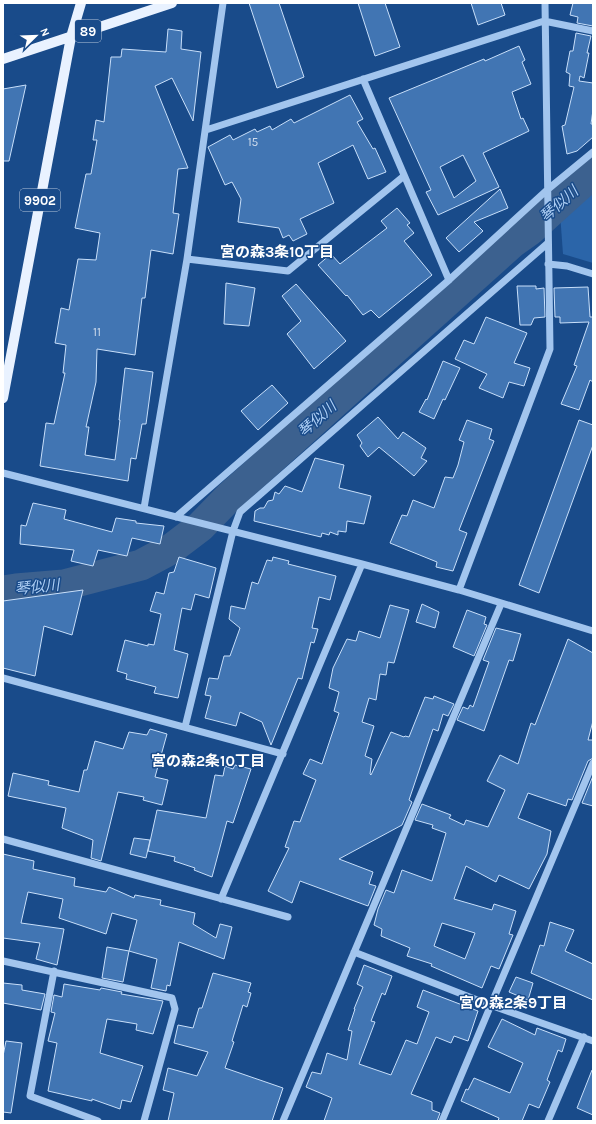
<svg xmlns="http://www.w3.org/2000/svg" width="596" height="1124" viewBox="0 0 596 1124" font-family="Karla,'Noto Sans JP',sans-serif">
<rect width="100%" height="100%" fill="#194b8a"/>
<!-- green -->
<path fill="#2b65a9" d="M593,193V263L563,254L560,213Z"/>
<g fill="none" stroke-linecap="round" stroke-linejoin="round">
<!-- river -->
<path stroke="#3c618f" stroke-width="31" d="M3,591L16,589L64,585L141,565L171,549L200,527L229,497L513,242L530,230L593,173"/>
</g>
<!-- building -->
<path fill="#4175b3" stroke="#c8dffa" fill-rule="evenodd" d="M249,3H279L304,77L277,88Z
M358,3H385L400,47L375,56Z
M471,3H501L505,15L478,25Z
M573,3H593V26L577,23L578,17L570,15Z
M168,29L182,31L181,49L201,52L193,121L172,78L155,86L188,168L178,169L173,213L179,214L173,254L151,250L145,298H142L135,355L97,349L96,382L86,427H89L85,455L115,460L120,420H119L125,368L153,372L146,424H142L136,459L131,458L128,481L40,466L46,423L54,424L65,373H63L66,345L55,343L61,308L69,310L78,259L96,260L100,233L75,228L86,174H91L97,140H93L96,120L104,122L111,57H121L122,49L166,52Z
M576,33L591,36L587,53H589L584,78L580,76L579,81L593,83V110L591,124H593V137L577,151L567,154L562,126L565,125L574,87L569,86L570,74L566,72L570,51H573Z
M519,46L525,60L522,62L531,84L512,92L521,119L523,118L529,131L483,153L499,187L438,215L426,192L431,190L389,98L484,59L485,61ZM463,155L476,181L454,198L440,167Z
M26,85L9,161H3V89Z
M350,95L363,119L357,122L373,149L375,148L386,172L368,179L353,145L318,163L334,203L300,219L307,234L293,241L289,235L283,238L279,228L238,222L241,199L232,182L225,185L208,147L230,135L233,140L255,129L257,132L270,126L272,130L291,119L294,123Z
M500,189L508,208L474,222L483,231L459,252L446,238Z
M397,208L410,223L407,225L414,233L404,241L432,275L379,318L371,310L363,315L347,295L346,296L318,265L331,254L340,264L387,228L381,221Z
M226,283L255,288L249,326L224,324Z
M296,284L346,341L314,369L287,334L301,321L282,296Z
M517,286H536V289L544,288L545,317L534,318L531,325H520Z
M588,287L590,317H593V382L590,380L579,410L561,404L577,366L574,365L589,322L560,323V317H555L554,288Z
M486,317L527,333L514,363L530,368L524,386L509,382L503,398L479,388L487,374L455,359L464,340L474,344Z
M443,361L460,368L445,400L443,399L434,419L419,412L426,399L427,400Z
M272,385L288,403L258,430L241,411Z
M378,417L398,439L403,432L426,448L421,458L427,461L414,476L379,447L368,457L360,446L362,443L357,435Z
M467,420L492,429L489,439L494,441L459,530L467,533L453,571L436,567L437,562L390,543L402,515L407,516L413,500L434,508L445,477L453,478L458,465L464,442L459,440Z
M579,420L593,425V445L539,593L519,585Z
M315,458L344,465L339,488L371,496L364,524L347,521L346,532L338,531V535L330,532L329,535L322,533L321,537L254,521L255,511L260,508H264L268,501L273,500L275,492L279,494L285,486L302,492Z
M33,503L66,510L64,519L112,532L116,518L136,521V523L164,526L160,544L132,538L127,556L98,550L93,566L71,561L74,550L20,544L21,525L26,526Z
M179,557L216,568L209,598L195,594L191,610L182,608L174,650L188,654L178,698L154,693L156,687L126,679L127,674L117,671L125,640L148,646V644L154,645L161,614L150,611L156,592L164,594L169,573L174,572Z
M273,557L289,561L288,564L336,576L330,600L319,597L312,628L318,629L314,643L311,642L302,679L298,678L271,745L262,722L240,712L236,726L205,718L211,696L205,695L209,678L218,679L224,656H230L240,628L229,619L231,606L245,609L252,582L258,584L267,560L272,561Z
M83,590L72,635L44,626L35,676L3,668V601Z
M422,604L439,612L435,628L416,622Z
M390,605L409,610L394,663L388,662L386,675L380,674L376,700L369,698L362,722L374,726L365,756L372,759L370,774L371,775L391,732L404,737L405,736L409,737L425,697L433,699L434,696L454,704L448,716L443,714L438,731L433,729L409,800L412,802L402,825L339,859L373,872L369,884L376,886L368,906L300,881L292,903L268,891L289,848L285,847L294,821L300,822L316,780L303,774L310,759L322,764L339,713L334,711L339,692L329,688L333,668L347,639L356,641L359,631L380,638Z
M467,610L486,617L484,624L487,625L474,656L453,647Z
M496,628L521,634L513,661L509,660L484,731L457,720L463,707L468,709L470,705L473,707L489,662L483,660Z
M568,639L593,653V721L588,740H593V758L588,761L572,800L568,799L566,806L528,793L518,818L551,831L547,854L529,889L499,875L496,882L466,866L454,899L492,910L494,904L516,911L509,934L513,935L499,969L491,966L482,988L431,966L432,964L407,956L410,948L381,936L382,929L374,925L378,909L386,890L394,893L402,870L432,881L446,833L432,828L433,825L415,820L422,804L451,815L449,818L464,825L466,820L488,827L505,790L487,781L500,755L518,764L531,723L535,725ZM442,923L475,933L465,959L434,946Z
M150,729L167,734L155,777L168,780L162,805L143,800L144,797L118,792L101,861L91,858L93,840L62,828L66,808L8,796L13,773L49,781L48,785L79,792L84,770H87L95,741L123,749L129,732L147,735Z
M235,765L251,769L233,823L227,821L212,877L194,870L195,868L174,861L175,857L148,851L157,810L206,818L215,775L223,776L225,766L233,769Z
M593,776V806L582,803Z
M134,838L150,840L146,858L130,854Z
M3,854L34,861L33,869L75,878L74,886L106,892L109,887L134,898L135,895L161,900L160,905L195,913L193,924L216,938L220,924L232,927L224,959L179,942L170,986L167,985L166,991L151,988L157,959L129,951L137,920L112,913L106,934L59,918L63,899L28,892L21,923L64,929L57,965L36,959L40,943L3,938Z
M550,922L574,930L565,951L593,964V1000L531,973L540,945L544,946Z
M107,947L129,951L123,982L102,978Z
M364,965L392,976L385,995L382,993L371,1021L375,1022L359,1064L391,1075L406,1040L417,1044L429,1012L417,1007L423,990L478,1011L468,1041L454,1036L451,1043L436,1037L411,1094L432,1102V1110L440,1113L437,1121H324L332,1098L306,1087L312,1072L321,1074L327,1053L347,1060L352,1031L348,1030L355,1009H354L363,987L357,984Z
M213,973L251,983L248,992L251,993L247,1007L243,1005L232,1041L234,1042L225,1068L283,1088L272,1121H168L174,1093L163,1090L168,1068L197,1076L208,1052L174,1043L178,1025L193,1028L199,1008H202Z
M516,977L533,983L528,1000L509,992Z
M3,983L22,985V990L45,994L41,1010L3,1003Z
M64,984L100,990L101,988L122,992L121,994L163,1001L153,1034L136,1030L137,1024L107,1019L100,1053L143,1066L131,1102L122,1100L120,1109L92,1099V1101L48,1091L57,1043L48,1041L55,1013L51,1012L54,995L62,997Z
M502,1019L535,1035L537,1028L566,1039L562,1052L558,1050L547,1080L550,1082L539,1108L529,1104L522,1121H498L499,1118L461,1101L466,1089L468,1090L474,1078L510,1093L523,1063L488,1047Z
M6,1041L22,1043L11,1113L3,1112V1056Z
M592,1070H593V1115L577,1108Z"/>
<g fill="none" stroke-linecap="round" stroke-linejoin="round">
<!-- minor -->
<path stroke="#a2c5ee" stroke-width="7" d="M363,79L449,280
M206,130L544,21L593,31
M187,259L288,271L404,176
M548,264L567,266L593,274
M3,473L362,564L459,590L593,631
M144,508L187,259L223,3
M176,517L449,280L547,190L593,152
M459,590L550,349L545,3
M3,678L283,754
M185,727L233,531L240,512L548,243
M3,839L288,917
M221,899L362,564
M354,952L490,1005L593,1041
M3,961L172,998L175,1009L144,1121
M54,971L30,1096L98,1121
M283,1121L501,604
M442,1121L593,763
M548,1121L584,1037"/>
<!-- major -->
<path stroke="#e9f2ff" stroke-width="10" d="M3,59L172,3
M3,398L71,37L81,3"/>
</g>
<g text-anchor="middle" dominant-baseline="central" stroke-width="3" stroke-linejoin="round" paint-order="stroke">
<!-- number labels -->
<g font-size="12" fill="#d0dcec">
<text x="253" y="142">15</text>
<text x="97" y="332">11</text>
</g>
<!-- shield labels -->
<g fill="#194b8a" stroke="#bac9dc" stroke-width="1">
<rect x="75" y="20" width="26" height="22" rx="3"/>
<rect x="20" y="189" width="40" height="22" rx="3"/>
</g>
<g font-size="13" font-weight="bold" fill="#fff">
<text x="88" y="31">89</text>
<text x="40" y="200">9902</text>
</g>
<!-- water labels -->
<g font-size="15" font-style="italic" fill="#aecff5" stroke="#194b8a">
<text transform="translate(559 204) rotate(-42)">琴似川</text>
<text transform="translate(317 419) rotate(-42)">琴似川</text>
<text transform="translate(37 587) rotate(-6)">琴似川</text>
</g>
<!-- neighbourhood labels -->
<g font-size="15" font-weight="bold" fill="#fff" stroke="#194b8a">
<text x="277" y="252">宮の森3条10丁目</text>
<text x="208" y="761">宮の森2条10丁目</text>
<text x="513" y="1003">宮の森2条9丁目</text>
</g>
</g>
<!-- border -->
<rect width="596" height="1124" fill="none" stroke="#ffffff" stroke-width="8"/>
<!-- north arrow -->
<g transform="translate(36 36) rotate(67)" stroke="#194b8a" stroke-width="3" paint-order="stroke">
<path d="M0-3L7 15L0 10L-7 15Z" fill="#ffffff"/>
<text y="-6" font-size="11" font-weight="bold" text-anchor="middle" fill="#ffffff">N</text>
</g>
</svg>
